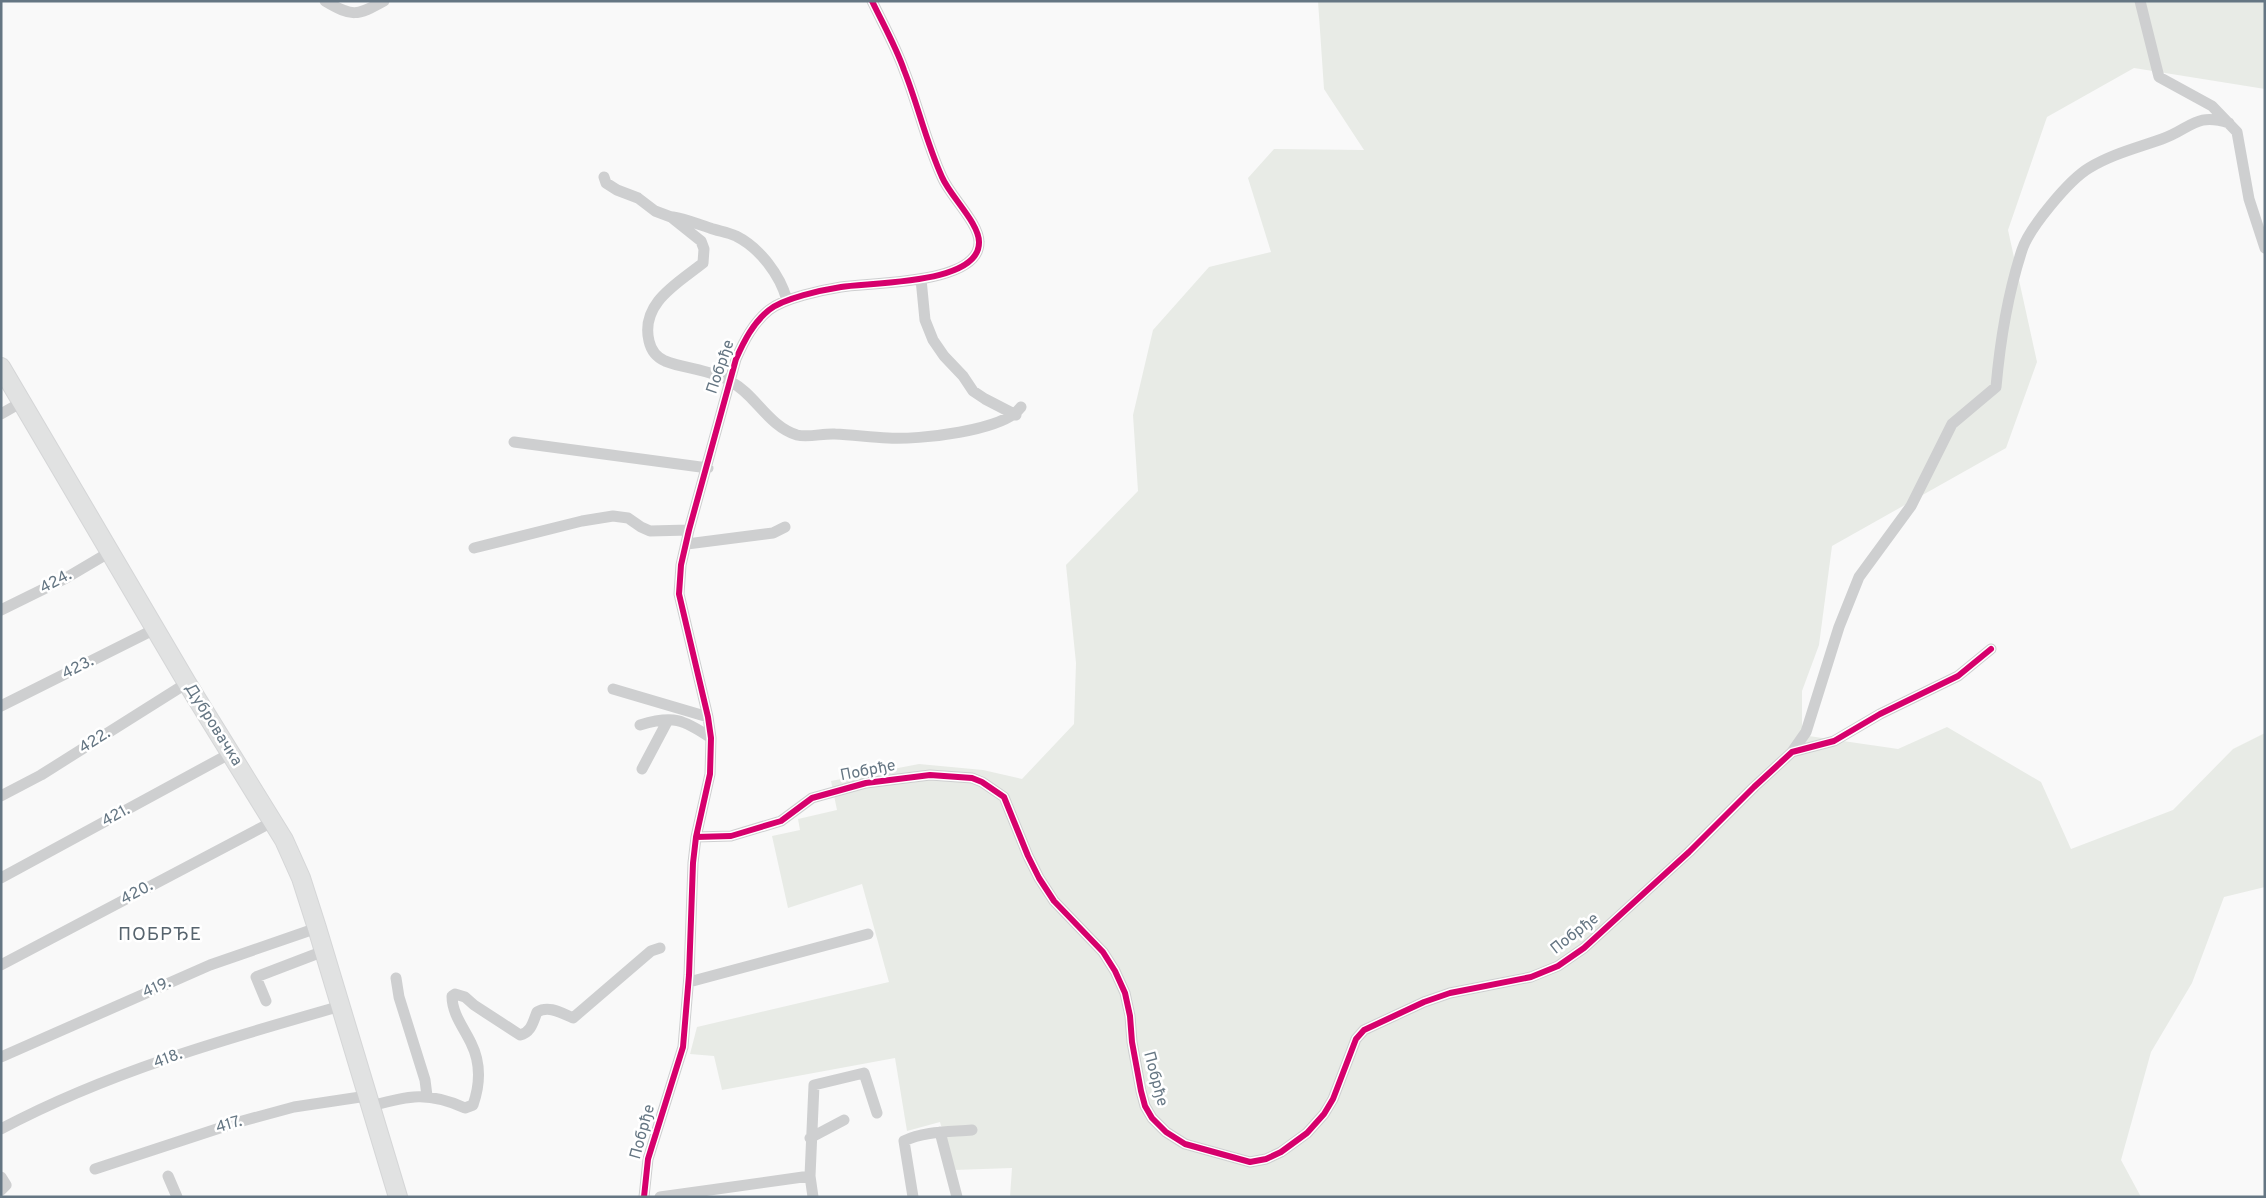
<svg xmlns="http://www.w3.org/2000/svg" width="2266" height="1198" viewBox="0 0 2266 1198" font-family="Overpass,sans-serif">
<rect width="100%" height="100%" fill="#f9f9f9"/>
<!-- green -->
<path fill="#e8ebe6" d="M1318,1H2265V89L2134,68L2047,117L2008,230L2037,362L2006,448L1832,546L1819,645L1802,691V735L1898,749L1947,727L2041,782L2071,849L2173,810L2233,749L2265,733V887L2224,897L2192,983L2151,1052L2121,1160L2141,1197H1010L1012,1168L954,1170L940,1122L907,1131L895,1058L722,1090L714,1056L690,1054L697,1027L889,982L862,884L788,908L772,836L800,830L798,819L837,810L831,781L919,764L983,770L1022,779L1074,724L1076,663L1066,565L1138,491L1133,415L1153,330L1209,267L1271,252L1248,178L1274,149L1364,150L1324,89Z"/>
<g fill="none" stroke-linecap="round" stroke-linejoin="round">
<defs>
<path id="primary" d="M1,367L187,683L284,840L301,878L317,928L398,1197"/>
</defs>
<!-- primary casing -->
<use href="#primary" stroke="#d5d6d7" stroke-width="20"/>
<!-- minor -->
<path stroke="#cecfd0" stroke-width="11" d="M325,1C352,17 357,16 384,1
M2140,1L2159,77L2212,106L2237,132L2249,199L2265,248
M604,177L606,183L617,190L638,198L655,211L671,217L701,241L704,249L703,263C678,283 640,303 649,341C651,350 656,357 665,361C686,369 711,370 730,381C756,395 768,426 797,435C808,438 824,433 835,434C853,435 870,437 888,438C918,440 1004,431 1021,407
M673,217C686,219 697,224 710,228C718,231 727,232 736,236C760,248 780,275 787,300
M921,279L925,320L933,340L944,356L963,376L973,391L985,399L1016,415
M1,414L22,402
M514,442L708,468
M687,544L773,533L785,527
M474,548L582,521L613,516L628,518L641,527L650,531L689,530
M1,610L66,578L110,552
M613,689L708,717
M1,706L155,629
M640,725C673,715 683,719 711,738
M1792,752L1806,732L1839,627L1859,577L1911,506L1952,424L1996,387C2000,342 2008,293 2022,250C2029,228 2069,180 2089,168C2112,154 2137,148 2162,139C2191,129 2195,112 2229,123
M642,769L668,720
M1,796L41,775L187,683
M696,837L731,836L781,821L812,798L866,783L930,775L972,778L982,782L1004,797L1028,856L1039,878L1054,901L1103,952L1115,971L1125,993L1130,1016L1132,1042L1141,1091L1145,1106L1152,1118L1166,1132L1185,1144L1250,1162L1266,1159L1281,1152L1307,1133L1324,1114L1333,1099L1356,1039L1364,1030L1424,1002L1450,993L1531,977L1558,966L1584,948L1689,852L1754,787L1792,752L1834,741L1880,714L1958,676L1991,649
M1,878L231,753
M1,965L274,821
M396,978L399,997L425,1080L427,1096
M689,982L868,934
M266,1001L256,977L324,951
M1,1057L210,965L317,928
M371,1106C409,1096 427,1091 465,1108L473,1105C480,1085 481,1063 471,1043C464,1028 452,1014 452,996L455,994L465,997L474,1005L520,1035C531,1033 533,1022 537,1012C549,1005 561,1013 573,1018L651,951L660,948
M1,1129C108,1072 225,1039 341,1006
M940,1132L957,1197
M810,1138L844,1120
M95,1169L235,1123L294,1107L367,1096
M168,1176L177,1197
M810,1176L814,1085L864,1073L877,1113
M1,1177L6,1185L1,1190
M644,1197L648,1159L683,1047L689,975L693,863L696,837L710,774L711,738L708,717L679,594L681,565L689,530L736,359C744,341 753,323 769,310C784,298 822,290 841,287C870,282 980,285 979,242C979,223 950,196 942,177C926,142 918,105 904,70C896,47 883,24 872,1
M660,1197L810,1176L813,1197
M913,1197L904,1141C924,1131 950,1132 972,1130"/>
<!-- primary -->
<use href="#primary" stroke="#e1e2e2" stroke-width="18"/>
<defs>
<path id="cycleway" d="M696,837L731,836L781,821L812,798L866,783L930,775L972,778L982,782L1004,797L1028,856L1039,878L1054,901L1103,952L1115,971L1125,993L1130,1016L1132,1042L1141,1091L1145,1106L1152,1118L1166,1132L1185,1144L1250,1162L1266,1159L1281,1152L1307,1133L1324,1114L1333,1099L1356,1039L1364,1030L1424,1002L1450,993L1531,977L1558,966L1584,948L1689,852L1754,787L1792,752L1834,741L1880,714L1958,676L1991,649
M644,1197L648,1159L683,1047L689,975L693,863L696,837L710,774L711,738L708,717L679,594L681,565L689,530L736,359C744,341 753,323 769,310C784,298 822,290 841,287C870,282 980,285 979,242C979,223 950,196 942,177C926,142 918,105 904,70C896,47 883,24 872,1"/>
</defs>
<!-- cycleway casing -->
<use href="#cycleway" stroke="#fff" stroke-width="9"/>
<!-- cycleway -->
<use href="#cycleway" stroke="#d6006c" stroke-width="6"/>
</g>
<g text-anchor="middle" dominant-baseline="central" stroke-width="5" stroke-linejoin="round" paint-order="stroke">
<!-- street labels -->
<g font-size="16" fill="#657683" stroke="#fff">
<text transform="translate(721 367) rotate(-71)">Побрђе</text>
<text transform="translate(56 582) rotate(-28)">424.</text>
<text transform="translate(78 668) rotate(-27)">423.</text>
<text transform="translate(213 725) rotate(58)">Дубровачка</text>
<text transform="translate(95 741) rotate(-32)">422.</text>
<text transform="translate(868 771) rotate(-11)">Побрђе</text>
<text transform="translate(116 816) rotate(-29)">421.</text>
<text transform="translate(137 893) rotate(-28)">420.</text>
<text transform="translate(1575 934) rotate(-38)">Побрђе</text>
<text transform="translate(157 988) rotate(-24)">419.</text>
<text transform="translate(168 1059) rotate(-20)">418.</text>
<text transform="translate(1155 1079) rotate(75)">Побрђе</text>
<text transform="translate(229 1125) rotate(-16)">417.</text>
<text transform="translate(643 1132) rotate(-75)">Побрђе</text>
</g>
<!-- quarter labels -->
<g font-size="19" letter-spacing="1" fill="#57646e" stroke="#fff">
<text x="160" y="935">ПОБРЂЕ</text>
</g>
</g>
<!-- border -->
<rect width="2266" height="1198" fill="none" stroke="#657683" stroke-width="5"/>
</svg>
